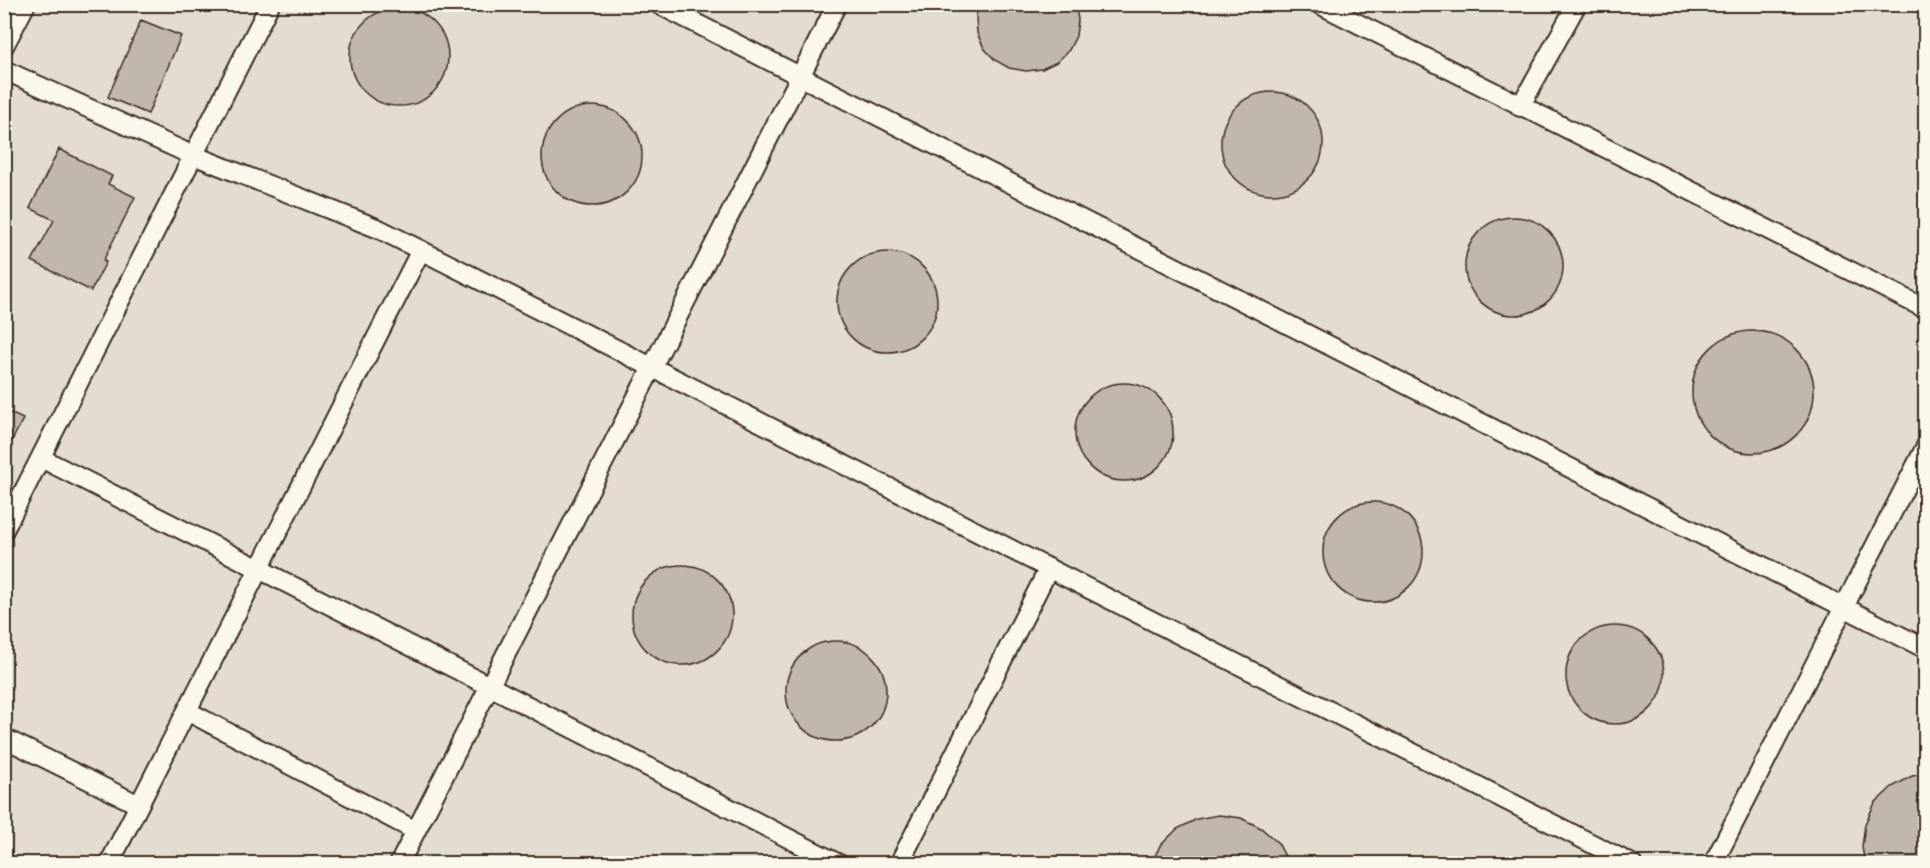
<svg xmlns="http://www.w3.org/2000/svg" width="1930" height="868" viewBox="0 0 1930 868" font-family="'Shantell Sans',sans-serif">
<rect width="100%" height="100%" fill="#f0ebe0"/>
<filter id="ink" filterUnits="userSpaceOnUse"><feTurbulence type="fractalNoise" baseFrequency=".0167" numOctaves="2"/><feDisplacementMap in="SourceGraphic" scale="12" xChannelSelector="R" yChannelSelector="G"/><feConvolveMatrix kernelMatrix="1 2 1 2 8 2 1 2 1" color-interpolation-filters="sRGB"/></filter>
<g filter="url(#ink)">
<!-- built -->
<path fill="#e2dcd1" d="M14,4L1925,5V863H5L4,24Z"/>
<!-- building -->
<path fill="#c0b8ad" stroke="#3b2a1e" stroke-width="1.5" d="M979,4H1075L1078,19L1076,36L1069,50L1057,62L1042,69L1026,71L1009,68L995,60L984,48L977,33L976,16Z
M350 57a49 49 0 1 1 98 0a49 49 0 1 1-98 0Z
M141,20L181,36L148,114L108,97Z
M1221 143a51 51 0 1 1 102 0a51 51 0 1 1-102 0Z
M542 156a50 50 0 1 1 100 0a50 50 0 1 1-100 0Z
M59,149L112,176L108,184L135,197L103,261L106,262L91,291L32,261L54,220L30,208Z
M1465 266a49 49 0 1 1 98 0a49 49 0 1 1-98 0Z
M837 302a50 50 0 1 1 100 0a50 50 0 1 1-100 0Z
M1692 392a61 61 0 1 1 122 0a61 61 0 1 1-122 0Z
M1075 432a49 49 0 1 1 98 0a49 49 0 1 1-98 0Z
M4,410L23,419L4,456Z
M1323 552a50 50 0 1 1 100 0a50 50 0 1 1-100 0Z
M632 615a50 50 0 1 1 100 0a50 50 0 1 1-100 0Z
M1566 675a49 49 0 1 1 98 0a49 49 0 1 1-98 0Z
M786 691a50 50 0 1 1 100 0a50 50 0 1 1-100 0Z
M1926,774V864H1865L1862,847L1865,824L1875,803L1892,787L1912,776Z
M1219,815L1241,818L1261,828L1278,843L1289,864H1151L1160,846L1177,829L1197,819Z"/>
<g fill="none" stroke-linecap="round" stroke-linejoin="round">
<defs>
<path id="minor" d="M658,4L1926,649
M1319,4L1926,309
M4,46L26,4
M4,70L183,151L379,229L1632,864
M1520,107L1577,4
M41,458L839,864
M4,530L270,4
M187,711L416,831
M4,738L139,805
M109,864L421,250
M399,864L837,4
M899,864L1049,568
M1713,864L1926,446"/>
</defs>
<!-- minor casing -->
<use href="#minor" stroke="#3b2a1e" stroke-width="22"/>
<!-- minor -->
<use href="#minor" stroke="#fbf7ec" stroke-width="18"/>
</g>
</g>
<!-- margin -->
<rect width="1930" height="868" fill="none" stroke="#fbf7ec" stroke-width="24"/>
<rect x="12" y="12" width="1906" height="844" fill="none" stroke="#3b2a1e" stroke-width="2" filter="url(#ink)"/>
</svg>
